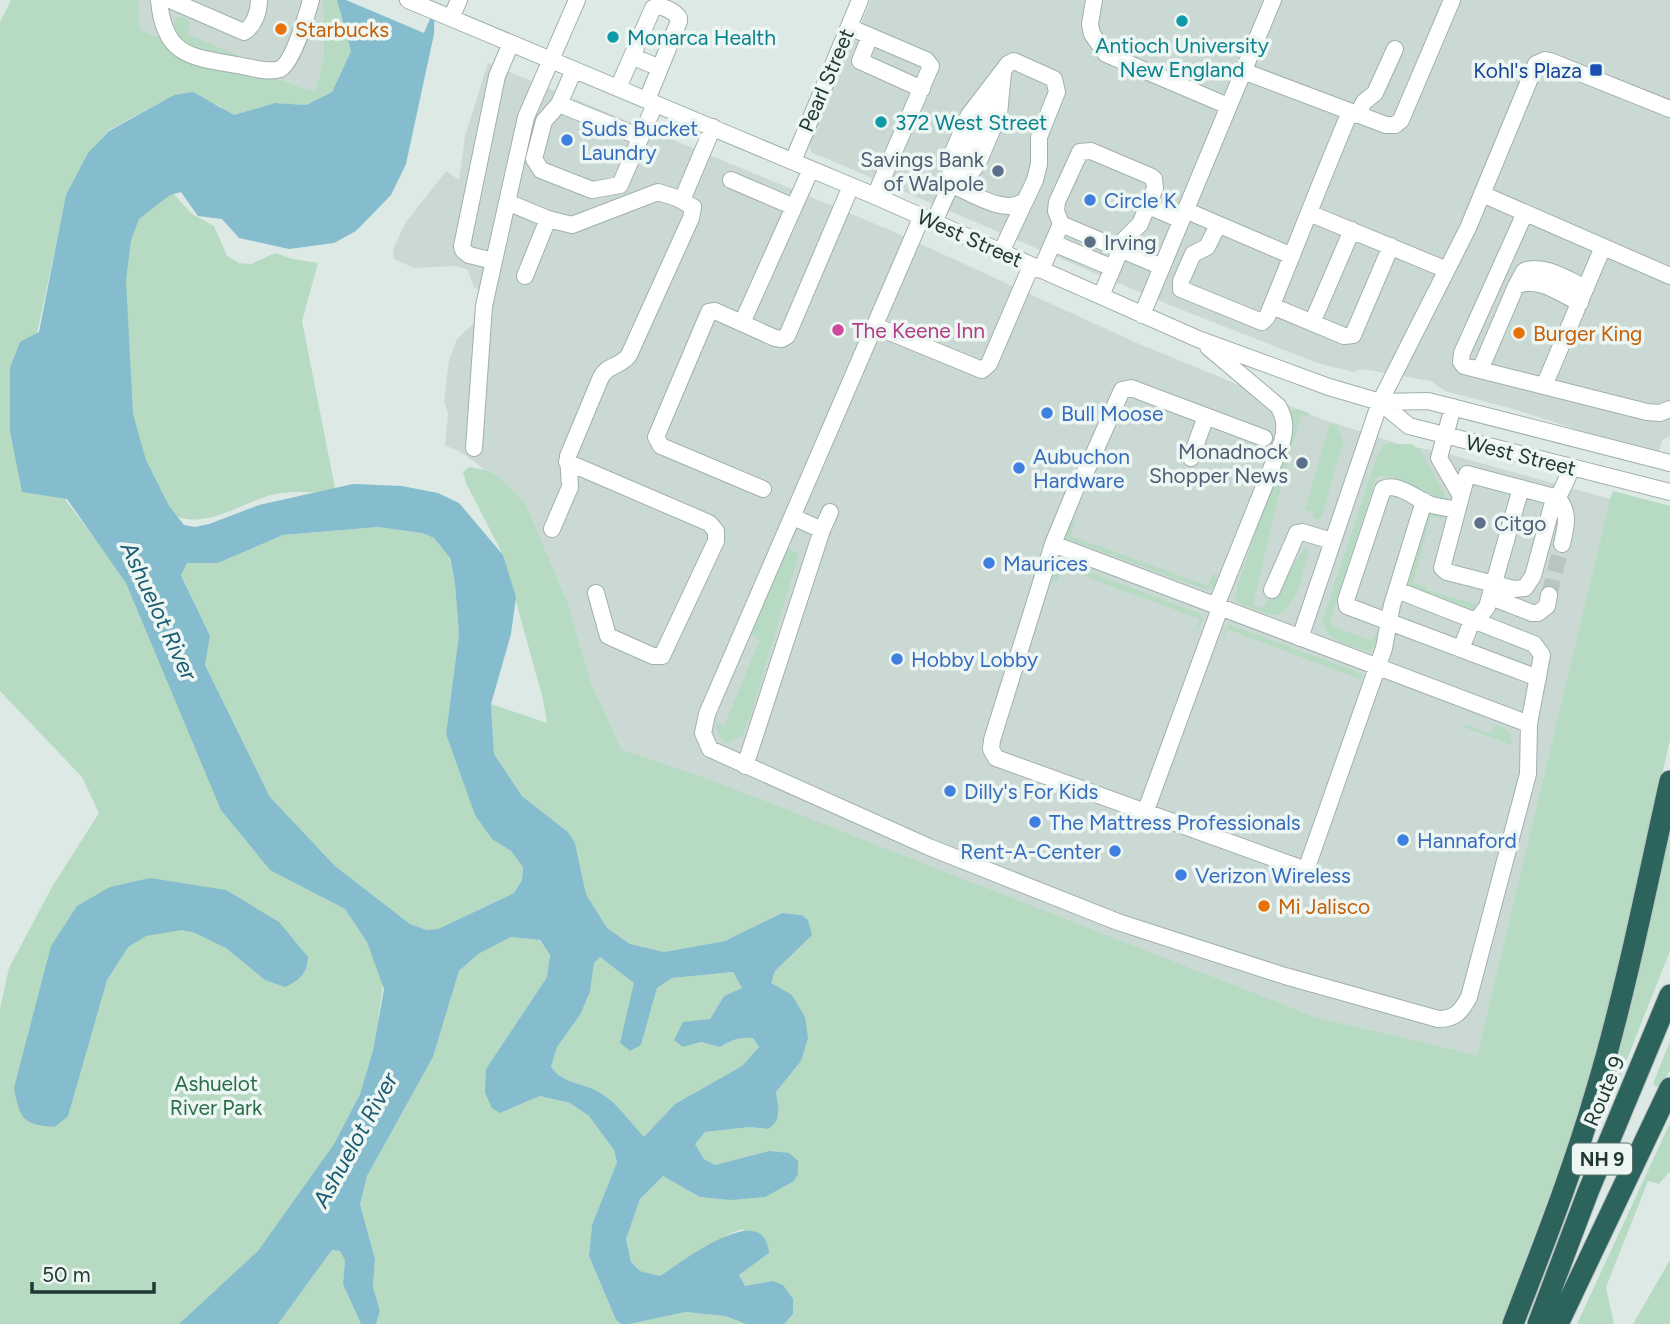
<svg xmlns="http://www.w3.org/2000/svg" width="1670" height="1324" viewBox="0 0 1670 1324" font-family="Figtree,sans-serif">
<rect width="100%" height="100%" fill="#dde9e5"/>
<!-- built -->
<path fill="#cbd9d4" d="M138,0H323L324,58L315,92L140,30Z
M871,0H1670V436L1662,440L1659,452L1584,432L1517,410L1445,391L1431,381L1362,369L1353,372L1317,363L1172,306L811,152L809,143Z
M488,63L890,230L1137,343L1322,419L1399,444L1441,452L1610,499L1477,1055L1315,1017L621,749L591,682L567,601L525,502L498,476L485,470L465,455L445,445L448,413L444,402L449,360L457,339L473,324L479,310L483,290L474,288L468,270L456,266L414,268L394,259L393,249L406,222L446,171L459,180L465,136Z"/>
<!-- green -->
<path fill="#b6dac2" d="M11,0H138L140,30L178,44L174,23L177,17H184L190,23L187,34L247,59H219L315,92L324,58L323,0H337L351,51L332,92L306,105L275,103L234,115L229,114L219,105L174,95L109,130L89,153L67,193L35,343V446L67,502L130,585L324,898L345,909L367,942L383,984L374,1050L361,1092L334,1144L258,1252L179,1324H0V1009L9,968L52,887L99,813L82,777L0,691V22Z
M170,190L192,214L214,226L227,256L239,263L251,264L275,253L293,259L318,263L302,321L336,493C317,493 295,490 276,494C242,501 206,532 171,514C159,508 143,486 133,476L120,224Z
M1297,409L1309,413L1308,416L1301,415L1277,502L1253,605L1263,608L1303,551L1305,549L1309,552C1304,568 1294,618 1273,615C1261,612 1248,606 1236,602L1237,589L1260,518L1288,411Z
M1330,423L1337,426L1343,442L1321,518L1316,520L1313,517L1314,512L1305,510Z
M1391,442L1393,444H1412L1420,450L1448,500C1426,497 1397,471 1376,477L1330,622L1332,626L1372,641L1378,629C1380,635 1375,648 1369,651C1351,647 1323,641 1323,618L1377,456L1384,445Z
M469,467L485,470L498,476L525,502L567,601L591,682L621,749L716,782L1315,1017L1477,1055L1610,499L1613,491L1670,506V740L1589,1090L1501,1324H784L793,1314L773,1281L745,1286L739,1275L769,1253L742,1229L729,1234L660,1276L640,1271L631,1262L626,1239L640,1199L663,1176L700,1197L769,1151L715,1165L704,1159L695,1144L705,1132L750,1127L768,1129L779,1116L776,1092L801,1061L770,983L775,971L811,935L808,920L802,915L782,913L725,941L664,952L630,944L607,928L586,894L575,843L568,832L522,796L494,754L491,704L547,723L543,699L503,555L466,483L463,472Z
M1431,510L1444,514V516L1442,519L1431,516L1413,583L1428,588L1427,590L1477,605L1478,608L1473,613L1408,586Z
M1070,522H1075L1071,536L1208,586L1213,574L1217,575L1214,587L1207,590L1064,538Z
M378,527L422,533L434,538L449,557L455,584L459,634L446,734L492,839L511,851L523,867L522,880L514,893L438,929L427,930L410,924L335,866L270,797L205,665L210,636L181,574L187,563H218L283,535Z
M787,548L799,554L750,717L742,736L727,744L720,738L715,723L724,726L760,640L750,634Z
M1059,561L1199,613L1203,618L1199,630H1196L1200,619L1062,568L1057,582L1052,580Z
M1230,625L1358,672L1362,676L1356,690L1360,679L1227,629L1223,641L1225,629Z
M1464,724L1491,734L1494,726L1500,725L1511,735L1512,745L1463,727Z
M1670,825V951L1600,1127L1596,1123Z
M511,937L539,940L550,955L547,977L486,1069L500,1113L540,1096L570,1103L589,1116L614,1150L617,1162L592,1225L589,1256L616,1320L621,1324H376L380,1311L373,1287L375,1259L360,1204L367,1176L433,1057L459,971L477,954Z
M600,957L635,983L620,1043L641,1045L657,988L672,978L733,972L742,988L724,996L710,1019L683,1047L701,1042L720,1047C732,1040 739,1037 754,1038L759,1047L742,1066L675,1104L644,1138C630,1121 616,1100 595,1090C578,1082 563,1083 551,1067L557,1047L580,1015L590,992L594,963Z
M1670,1041V1070L1660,1089L1653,1084Z
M1670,1123V1171L1659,1184L1648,1181L1606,1287L1614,1324H1577Z
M332,1250L340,1251L345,1260L343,1284L361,1324H278Z
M1670,1260V1324H1633Z
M686,1312L725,1316L746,1324H629Z"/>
<!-- water -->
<path fill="#85bdce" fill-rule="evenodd" d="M337,0H435L434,34L406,164L391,195L356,231L334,243L289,249L239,238L222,219L198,216L181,192L170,195L139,219L131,240L126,281L133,414L146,460L169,506L184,525L195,527L209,524L259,505L353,484L402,486L438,493L459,503L503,555L516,597L511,634L491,704L494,754L522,796L568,832L575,843L586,894L607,928L630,944L664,952L725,941L782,913L802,915L808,920L812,935L775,971L771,983L792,995L805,1017L808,1038L801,1061L776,1092C778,1108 783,1120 768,1129L750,1127L705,1132L695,1144L704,1159L715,1165L769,1151L789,1153L798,1161V1174L794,1181L765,1197L731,1200L700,1197L663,1176L640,1199L626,1239L631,1262L640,1271L660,1276C681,1263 764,1197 769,1253L739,1275L745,1286L773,1281L783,1285L793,1299V1314L784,1324H746L725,1316L686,1312L629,1324H621L616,1320L589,1256L592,1225L617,1162L614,1150L589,1116L570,1103L540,1096L500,1113L492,1108L485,1093L486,1069L547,977L550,955L540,940L511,937L478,954L459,971L433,1057L367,1176L360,1204L375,1259L373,1287L380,1311L376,1324H361L343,1284L345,1260L340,1251L332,1250L278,1324H179L258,1251L334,1144L360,1094L373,1051L384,989L367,942L345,909L270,870L221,810L126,583L67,499L22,492L10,431V368L20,342L39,332L66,195L88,153L109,131L174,95L193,92L234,115L275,103L306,105L332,92L351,51ZM378,527L422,533L434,538L450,558L455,584L459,634L446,734L475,815L492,839L511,851L523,867L522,880L514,893L438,929L427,930L410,924L335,866L270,797L205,665L210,636L181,575L187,563H218L283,535ZM600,957L634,983L620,1043L630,1051L641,1045L657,988L672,978L733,972L742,988L724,996L710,1019L683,1022L674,1040L683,1047L701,1042L720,1047C732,1040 739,1037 753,1038L759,1047L742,1066L675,1104L644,1137C629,1121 616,1100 595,1090C578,1082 563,1083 551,1067L557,1047L580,1015L590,992L594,963Z
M150,878L226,890L279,922L308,957C307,973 300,980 285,987L265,980L226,948L195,933L182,930L146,936L128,947L107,980L68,1116L55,1127C23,1125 20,1119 14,1088L51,946L77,906L110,887Z"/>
<!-- pier -->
<path fill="#dde9e5" d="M346,0H438L424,33Z"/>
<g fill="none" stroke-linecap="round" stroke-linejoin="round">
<!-- minor-tunnel -->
<path stroke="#b7c6c1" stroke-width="16" stroke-dasharray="16 8" stroke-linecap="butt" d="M1549,595L1562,544"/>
<defs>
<path id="minor" d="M159,0C164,59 194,57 242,66C253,68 269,73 280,69C293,63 307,14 311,0
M170,0L244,32C254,26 259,12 259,0
M408,0L875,196L1198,339L1329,387L1380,402L1428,401L1670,463
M1094,0L1090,24L1092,34L1106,54L1228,106
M451,18L459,0
M849,27L926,60L931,66L875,196
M870,36L860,61L922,89
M635,49L636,58L660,68
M574,70L559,104L640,137
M1243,71L1386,125H1395L1401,120L1452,0
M618,88L653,8C661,4 674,11 679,18V21L647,100
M559,104L544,121L534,159L541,170L592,190L620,185L655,104
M1357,115L1364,102L1375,93L1395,49
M793,161L860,0
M731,180L794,207
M951,184L971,172L977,165L999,114L1003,73
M951,184L995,91
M951,184C971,193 1009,218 1026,199
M1482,194L1670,276
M682,200L713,127
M507,202L548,219L572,225L658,192L677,198L693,207L691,218L629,355C622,366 607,365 601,377L568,456L570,487L552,529
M1148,206L1181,220
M1185,210L1292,256
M1309,213L1447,270
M1525,213L1462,353L1461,362L1464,366L1647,412L1660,413L1670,409
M922,216L707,714L703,733L710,749L929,847L1118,922L1285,976L1438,1019C1455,1019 1461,1012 1469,997L1528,774L1529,724L1542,655L1534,644L1397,590
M934,222L951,184L950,159L969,115L1008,64L1014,61L1054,79L1057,92L1039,137V164L1035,180L1001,252
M1061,224L1162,267
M1218,225L1207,247L1193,254L1181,281V289L1262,322L1267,317C1295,249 1321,180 1350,112
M1053,243L1113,268
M494,261L469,255L463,250L462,246L497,76L511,43
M1041,270L1061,224L1056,211L1057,202L1080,152L1091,151L1150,176L1154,179L1155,188L1140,224L1125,239L1101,296
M525,276L548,219
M1516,286L1524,271C1543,263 1568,280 1586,288
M1272,306L1344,336L1353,335L1391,246
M1142,315L1273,0
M742,323L811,169
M1312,323L1352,230
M875,326L982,370L989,364L1031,266
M1208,347L1278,406C1285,418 1286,427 1282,442L1216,606
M1480,370L1516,286C1536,275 1561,294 1580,303
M1544,386L1603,247
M1380,402L1409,426L1670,492
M1453,407L1439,458L1461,496
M1264,438L1131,388L1122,390L1088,467L1078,483L1053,544L992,740L991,749L996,758L1306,870L1384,648L1392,605L1424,501
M474,448L484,306L526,117L577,0
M1191,458L1206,416
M567,462L709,523L716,531V541L662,656H653L608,636L596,593
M763,489L661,446L656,437L709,312L715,311L775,338L782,339L787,336L851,186
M1457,510C1448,508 1438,507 1429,504C1416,499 1398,482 1383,489L1346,600L1347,606L1538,678
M793,517L822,530L830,512
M1053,544L1529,724
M1562,544C1566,526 1570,514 1558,498L1467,474L1442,568L1447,572L1514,589L1525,588L1533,576L1552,506C1561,493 1566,483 1571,468
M1272,590L1297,533L1302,532L1332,541
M1491,597L1532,613H1538L1547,606L1549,595
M1300,638L1380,402L1468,228L1536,64L1545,60L1550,61L1670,109
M1461,649L1472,621L1480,616L1487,607L1521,488
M745,766L822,530
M1145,813L1220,608"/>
<path id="highway" d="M1513,1324C1543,1246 1574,1168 1597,1088C1627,987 1647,883 1670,781
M1538,1324L1588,1192L1670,995
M1558,1324L1670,1088"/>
</defs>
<!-- minor casing -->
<use href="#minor" stroke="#a0b0ac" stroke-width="18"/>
<!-- highway casing -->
<use href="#highway" stroke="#bcc3c2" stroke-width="23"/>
<!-- minor -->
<use href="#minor" stroke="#fff" stroke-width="16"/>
<!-- highway -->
<use href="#highway" stroke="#2c635c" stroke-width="21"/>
</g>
<!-- markers -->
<g fill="#0f9aa8" stroke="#edf6f2" stroke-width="2.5">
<circle cx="1182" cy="21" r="7"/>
<circle cx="613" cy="37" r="7"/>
<circle cx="881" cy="122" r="7"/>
</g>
<g fill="#e8710a" stroke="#edf6f2" stroke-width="2.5">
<circle cx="281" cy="29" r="7"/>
<circle cx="1519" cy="333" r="7"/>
<circle cx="1264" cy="906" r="7"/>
</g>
<rect fill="#1a4fb4" stroke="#edf6f2" stroke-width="2.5" x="1589" y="63" width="14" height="14" rx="3.5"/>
<g fill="#3f7fe0" stroke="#edf6f2" stroke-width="2.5">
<circle cx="567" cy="140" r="7"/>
<circle cx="1090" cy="200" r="7"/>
<circle cx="1047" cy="413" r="7"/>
<circle cx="1019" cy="468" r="7"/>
<circle cx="989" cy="563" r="7"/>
<circle cx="897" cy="659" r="7"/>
<circle cx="950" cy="791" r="7"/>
<circle cx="1035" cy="822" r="7"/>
<circle cx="1403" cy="840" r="7"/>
<circle cx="1115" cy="851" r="7"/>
<circle cx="1181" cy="875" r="7"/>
</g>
<g fill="#5c6f8a" stroke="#edf6f2" stroke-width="2.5">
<circle cx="998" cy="171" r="7"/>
<circle cx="1090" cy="242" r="7"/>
<circle cx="1302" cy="463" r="7"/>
<circle cx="1480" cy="523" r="7"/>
</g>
<circle fill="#d1479c" stroke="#edf6f2" stroke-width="2.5" cx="838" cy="330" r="7"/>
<g text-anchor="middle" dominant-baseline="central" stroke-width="7" stroke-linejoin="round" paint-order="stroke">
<!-- shield labels -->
<rect fill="#edf6f2" stroke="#5d716c" stroke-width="2" x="1572" y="1143.5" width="60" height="31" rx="5"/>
<g font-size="19" font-weight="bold" fill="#1f3833">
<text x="1602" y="1159">NH 9</text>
</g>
<!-- food labels -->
<g font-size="21" fill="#c56008" stroke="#edf6f2" text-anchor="start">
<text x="295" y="29">Starbucks</text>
<text x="1533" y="333">Burger King</text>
<text x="1278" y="906">Mi Jalisco</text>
</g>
<!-- culture labels -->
<g font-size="21" fill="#0d838f" stroke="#edf6f2" text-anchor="start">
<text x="627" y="37">Monarca Health</text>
<text x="1182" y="45" text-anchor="middle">Antioch University<tspan x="1182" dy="24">New England</tspan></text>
<text x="895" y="122">372 West Street</text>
</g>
<!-- transit labels -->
<g font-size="21" fill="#164399" stroke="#edf6f2" text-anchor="end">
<text x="1582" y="70">Kohl's Plaza</text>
</g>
<!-- street labels -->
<g font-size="21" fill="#1f3833" stroke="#edf6f2">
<text transform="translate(826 80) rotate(-67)">Pearl Street</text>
<text transform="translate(970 238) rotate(24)">West Street</text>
<text transform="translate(1521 455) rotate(14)">West Street</text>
<text transform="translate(1604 1091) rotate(-67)">Route 9</text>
</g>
<!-- shop labels -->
<g font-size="21" fill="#366cbe" stroke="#edf6f2" text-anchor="start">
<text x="581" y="128">Suds Bucket<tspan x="581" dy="24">Laundry</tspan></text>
<text x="1104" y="200">Circle K</text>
<text x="1061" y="413">Bull Moose</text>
<text x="1033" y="456">Aubuchon<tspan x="1033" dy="24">Hardware</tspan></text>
<text x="1003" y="563">Maurices</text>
<text x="911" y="659">Hobby Lobby</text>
<text x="964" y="791">Dilly's For Kids</text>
<text x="1049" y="822">The Mattress Professionals</text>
<text x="1417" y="840">Hannaford</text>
<text x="1101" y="851" text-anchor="end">Rent-A-Center</text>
<text x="1195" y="875">Verizon Wireless</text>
</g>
<!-- service labels -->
<g font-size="21" fill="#4e5e75" stroke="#edf6f2" text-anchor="end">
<text x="984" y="159">Savings Bank<tspan x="984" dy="24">of Walpole</tspan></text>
<text x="1104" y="242" text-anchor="start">Irving</text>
<text x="1288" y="451">Monadnock<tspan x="1288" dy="24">Shopper News</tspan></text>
<text x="1494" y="523" text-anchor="start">Citgo</text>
</g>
<!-- hotel labels -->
<g font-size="21" fill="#b23c85" stroke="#edf6f2" text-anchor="start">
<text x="852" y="330">The Keene Inn</text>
</g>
<!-- park labels -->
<g font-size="21" fill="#2a6e4a" stroke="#edf6f2">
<text x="216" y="1083">Ashuelot<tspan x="216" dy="24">River Park</tspan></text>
</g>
<!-- water labels -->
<g font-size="23" font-style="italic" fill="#1b5c72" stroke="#edf6f2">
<text transform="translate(159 611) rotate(65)">Ashuelot River</text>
<text transform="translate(355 1140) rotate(-61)">Ashuelot River</text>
</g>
</g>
<!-- scale -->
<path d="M32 1282v10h122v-10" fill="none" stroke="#1f3833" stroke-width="3.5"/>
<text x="42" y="1282" font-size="21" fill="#1f3833" stroke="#edf6f2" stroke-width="5" paint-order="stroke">50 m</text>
</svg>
